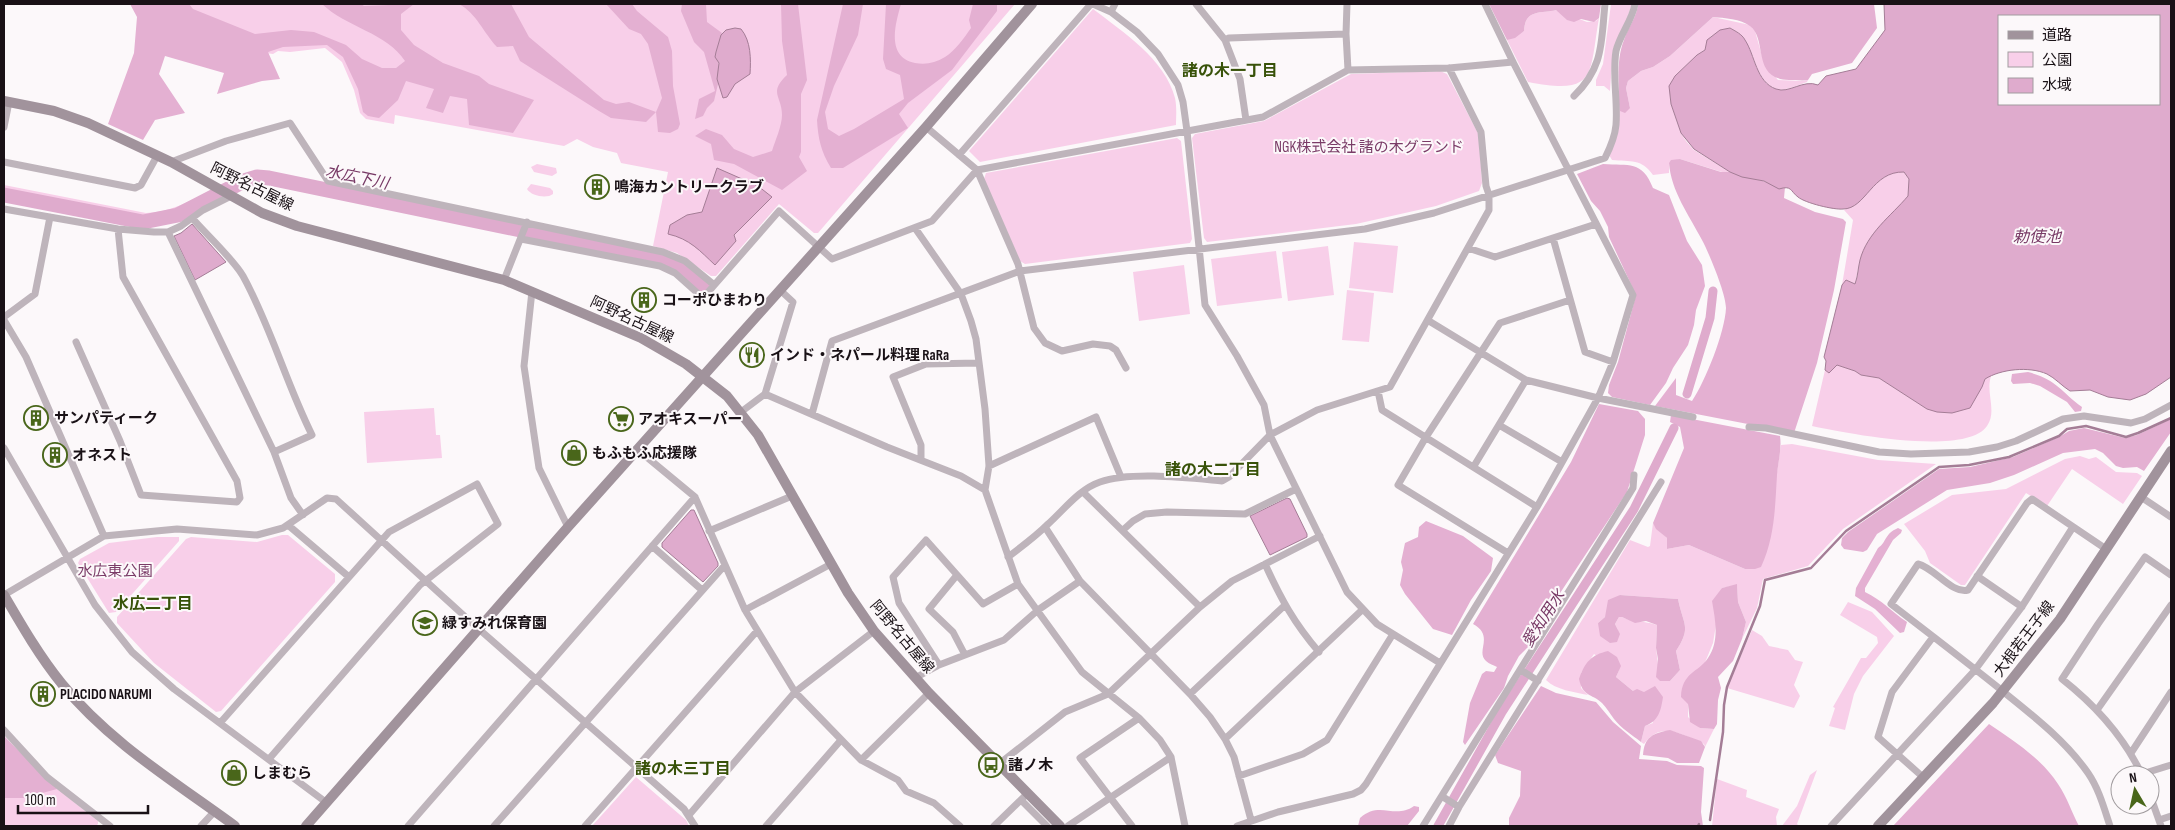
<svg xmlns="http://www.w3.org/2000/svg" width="2175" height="830" viewBox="0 0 2175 830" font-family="'Sofia Sans Condensed','Noto Sans JP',sans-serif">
<rect width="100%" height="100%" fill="#fcf8fa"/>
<!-- green -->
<path fill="#f8cfe9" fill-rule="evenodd" d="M130,4H1015L818,233H814L779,204L716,276H711L677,253L653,246L668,172L621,163L617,153L593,147L577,139L564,146L395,115L394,124L366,119L360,113L354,90L342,62L325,48L290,52L278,51L273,54L258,52Z
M1611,4H1632L1612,63L1610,91L1604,86H1596V80L1603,64Z
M1093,9C1123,32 1165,59 1175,98C1177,107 1176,117 1176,125L980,162L969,151Z
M1556,10L1587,22L1596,21L1599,18C1589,74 1598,96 1528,82L1507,40L1524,31C1525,8 1542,14 1556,10Z
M1713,17L1750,25L1755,31L1764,63L1778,80L1801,81L1808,80L1807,82C1799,85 1784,92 1776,89C1758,84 1754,54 1745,40C1742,35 1736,31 1730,28C1722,30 1719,34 1711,36L1705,50L1697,55L1675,76L1669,86L1671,104L1681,133L1686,141L1694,150L1730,172H1722L1680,159L1669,163V173L1653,175C1641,158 1631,162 1612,160L1609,155L1619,105L1630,108L1626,88L1628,81L1641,71L1653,67L1670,56Z
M1440,71L1447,74L1479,135L1482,183L1479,191L1436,206L1356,224L1207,242L1204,238L1192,138L1195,134L1264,121L1351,74Z
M1177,138L1181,141L1192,239L1190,243L1025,264L1020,261L984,179L986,173Z
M537,164L556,168L557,173L552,176L534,172L531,167Z
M1895,172H1904L1909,179L1908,196L1860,260L1855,284L1846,280L1842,285L1853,220L1844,210C1859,204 1860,197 1871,187C1878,180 1886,176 1895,172Z
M531,184L550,188L553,191V194C547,199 531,196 527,189Z
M4,185L146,213C170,212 189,202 209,191L215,194L177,213L146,220L4,193Z
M1354,242L1398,246L1393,293L1349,288Z
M1328,246L1334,295L1288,301L1282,252Z
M1276,251L1282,298L1217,306L1211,259Z
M1184,265L1190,314L1139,321L1133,272Z
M1347,290L1374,293L1369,342L1342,340Z
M1837,365L1855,371L1861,375L1879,378L1927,409L1982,387L1985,379L1992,374C1984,390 1998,411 1987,426C1966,457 1845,433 1812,426L1825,370L1829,373Z
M434,408L436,435H440L442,458L367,463L364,412Z
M1792,444L1878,460L1936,464L1843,529L1808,566L1763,579L1757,608L1742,639L1746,622L1738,602L1737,585L1722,588L1713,643L1688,704V717L1700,728L1714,729L1705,747L1704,744C1683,735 1661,720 1644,744L1641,742L1645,726L1653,723L1644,692L1633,691L1616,677L1619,670L1594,654L1581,673V688L1588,695C1574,692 1556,690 1546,680L1630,540L1648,547L1650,546L1653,523L1657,529L1667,538V549L1689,545L1745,569L1777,472L1781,445ZM1620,595L1678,599C1683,625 1692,626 1676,651L1680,670L1670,681H1660L1656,648L1657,625C1642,620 1638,624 1622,617H1619L1615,624L1618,630L1598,623L1605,617Z
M2080,456L2089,459L2096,457L2116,472L2137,473L2142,476L2123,504L2072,469L2047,506L2026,493L1965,585H1961L1930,563L1925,551L1904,524L1952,495L2006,489L2065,459Z
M282,535H288L335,574V582L221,711L216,712L154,663L117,623V617L186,539L191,537L257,542Z
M157,537H179V541L126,601L116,612L109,613L78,563L80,559L109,543Z
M1848,602L1872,612L1894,636L1863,676L1854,694L1845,730L1829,726L1835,708L1833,707L1861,658H1866L1878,643L1877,637L1840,615Z
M1752,630L1762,636L1769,646L1788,650L1795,660L1803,662L1794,685L1800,696L1794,708L1727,688Z
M4,736C33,768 64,795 98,821V824L96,826H4Z
M1817,770L1797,824L1799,826H1782L1797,806L1810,775Z
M636,777L686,820L689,826H592Z
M1717,779L1747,790L1746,797L1779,809L1776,817L1777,826H1712Z"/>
<!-- forest -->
<path fill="#e4b0d2" d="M130,4H189L193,9L255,34L291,30L314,32L346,45L362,59L382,68H396L405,61C387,33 346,27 322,4H361L364,6L414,4L401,14V30L414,45L443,63L479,76L489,84L534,100L513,133L469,125L467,99L450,96L443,113L426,108L434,89L406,81L398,100L379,118L368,116L363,112L358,89L343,57L327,45L283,47L268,52L280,79L262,81L217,94L224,73L165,56L159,74L185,113L155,120L143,140L108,124L134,53L137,17Z
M459,4H511L529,37L604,100L616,104L629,102L656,112L662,98L648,44L641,34L629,29L606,4H632L637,11L668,37L672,51L673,86L680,124L678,129L670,133L658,132L656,112L646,122L611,118L599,111L520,61L513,46L497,47C483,32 477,14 459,4Z
M682,4H706L707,22L722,33L716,52L719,68L718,84L714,101L707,108L703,116L695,119L699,99L715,91L704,52L694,42L681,11Z
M781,4H798L807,80L801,94V152L799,157L807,171L782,190L734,164L714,160L711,144L695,136L706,129L722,135L734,149L753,157L772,151C775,141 782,126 782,115C782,96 768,93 787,75L782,41Z
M843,4H863L858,35L834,86L825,112L828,129L839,136L854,129L904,99L900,75L886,69L883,59L886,4H901C895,25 886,57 915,63C926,65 935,63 945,57C955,51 964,38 971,28L969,20L973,4H997V11L952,70L908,103L899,114L908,128L843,168H831C821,152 818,138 817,120Z
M1489,4H1601L1599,18L1594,22L1581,19L1574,22L1567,20L1556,10C1542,14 1525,8 1524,31L1515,38L1507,40Z
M1638,4H1874L1877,28L1852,63L1812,74L1808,80C1802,81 1796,80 1789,80C1751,79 1768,39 1750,26C1741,19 1724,18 1713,17L1670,56L1653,67L1641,71L1628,81L1626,88L1630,108L1625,113L1620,111L1619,105C1619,84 1616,60 1624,40C1628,27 1637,17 1638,4Z
M1680,159L1721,172H1730L1785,187L1784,198L1815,212L1843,219L1846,222L1834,290L1817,363L1794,433L1655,406L1676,378V395L1692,401C1705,382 1725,332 1726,308C1726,294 1709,253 1702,240C1689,215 1671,191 1669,163L1671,160Z
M1603,164C1629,166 1642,160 1653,188L1669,195L1687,241L1702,265L1705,286L1696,310L1694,325L1688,345L1673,368L1666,383L1650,405L1612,397L1608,393L1609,385L1618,362L1636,295L1609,237L1608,227L1600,211L1591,201L1577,174Z
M2028,372C2058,380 2060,391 2082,407L2081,411L2075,412L2067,402L2040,386L2030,383L2013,384L2011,381L2012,374Z
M1599,404L1638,411L1645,419V435L1627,492L1529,640L1528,647L1519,656L1508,676L1504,688L1465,745L1463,742L1470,703L1482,674L1486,671L1494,672L1497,667C1494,665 1489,664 1486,661C1475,651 1495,636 1473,624L1571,462Z
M1671,415L1780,436C1782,449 1778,461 1777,475C1775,507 1775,537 1761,567L1755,569H1745L1689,545L1667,549V538L1656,529L1653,523L1684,448L1680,427L1670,422Z
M2171,419V432L2144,471L2137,467L2123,468L2116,466L2103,453L2095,449L2063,453L2014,475L1990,483L1947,490L1877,534L1867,550L1863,552L1844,549L1841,545L1842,538L1848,532L1939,469L1970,467L2013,457L2059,437L2069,431L2084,428L2125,438L2137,435Z
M1426,521L1463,536L1493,558L1491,571L1471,600L1452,635L1433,629L1405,594L1400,585L1403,570L1401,562L1405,543L1418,537L1419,527Z
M1898,528L1902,530L1901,533L1893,540L1865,588V592C1882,600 1892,612 1907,622L1904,632L1900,633L1875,609L1855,596L1856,588L1878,548C1887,542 1884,534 1898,528Z
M1737,584L1738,602L1746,622L1742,639L1733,661L1718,677L1721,688L1718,700L1717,724L1714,729L1700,728L1690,722L1688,704L1681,697C1682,672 1698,673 1708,658C1720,641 1715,619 1712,601L1722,588Z
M1620,595L1678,599C1683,625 1692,626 1676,651L1680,670L1670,681H1660L1656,677L1658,659L1656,648L1657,625L1646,621L1635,623L1622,617H1619L1615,624L1620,634L1617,642L1610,643L1600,636L1598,623L1605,617L1608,600Z
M1608,651L1617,657L1621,666L1616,677L1633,691L1637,689L1644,692L1655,686L1663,697C1661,710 1659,721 1645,726L1641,742C1632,735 1621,728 1614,719C1610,714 1607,708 1602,703C1591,693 1583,697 1579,679C1585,662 1591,655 1608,651Z
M1541,686L1556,693L1596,702L1613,722L1641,746L1639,759L1667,761L1677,765L1701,766L1704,768L1701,812L1703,826H1509V818L1520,796L1521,771L1498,763L1495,755Z
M1989,724C2014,741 2041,758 2058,784C2067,797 2072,813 2079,826H1893Z
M1670,730L1701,741L1705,747L1699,763H1677L1668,758L1643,755C1644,737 1653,733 1670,730Z
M4,736L57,789L24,798H4Z
M1414,806L1419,807V811L1407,826H1358L1360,818C1380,800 1394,820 1414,806Z"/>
<!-- water -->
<path fill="#dfabcd" stroke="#a47d96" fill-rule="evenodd" d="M1884,4H2171V377L2146,394L2130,400L2108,397L2090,390L2070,391C2062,386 2055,378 2047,374C2029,366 2001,369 1985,379L1982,387L1970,408L1952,413L1937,412L1927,409L1879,378L1861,375L1855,371L1837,365L1829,373L1825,370L1826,361L1824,357L1842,285L1846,280L1855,284C1858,276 1858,268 1860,260C1867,233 1891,216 1908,196L1909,179L1904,172C1872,171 1866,209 1843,209C1834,210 1805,203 1798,197C1790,191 1792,185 1779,189L1764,181L1742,177L1730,172L1694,149L1681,133L1671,104L1669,86L1675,76L1697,55L1705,50L1707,40L1720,30L1730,28C1735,31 1742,34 1745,40C1755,55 1756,82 1776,89C1789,94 1803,79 1818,85L1826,76L1856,69L1885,30ZM2159,16V104H1999V16Z
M735,28L741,29C751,41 751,59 750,74L735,84L727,97L723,98L717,79L719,63L715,57L716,52L721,35L726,30Z
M717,168L758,186L772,197L734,235L736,241L715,265C700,251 690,239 668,234L670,225L687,215L702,212Z
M192,224L226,262L195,280L174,236L181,233Z
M1287,498L1290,499L1307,534V537L1270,555L1250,516Z
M691,510H694L718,563V566L703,582L662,547V543Z"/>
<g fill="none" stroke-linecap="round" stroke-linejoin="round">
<!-- stream -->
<path stroke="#a47d96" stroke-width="2.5" d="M1710,820L1723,732L1724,705L1727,687L1760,606L1765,580L1811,568L1846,531L1939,467L1969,465L2009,457L2059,436L2067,429L2086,426L2126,437L2138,433L2171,418
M1698,826L1699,824"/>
<!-- canal -->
<path stroke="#dfabcd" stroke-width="9" d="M1687,394L1710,318L1713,291
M1438,826L1502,712L1634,509L1674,428"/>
<!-- river -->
<path stroke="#dfabcd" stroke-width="15" d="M4,195L143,222L178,215L244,181L257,177L269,178L661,259L678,265L703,285"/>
<!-- street -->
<path stroke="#beb4bb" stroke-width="7" d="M1093,4L1111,12L1137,32L1158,54L1178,85L1183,102L1187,131L1205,305L1237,356L1264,405L1270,435L1347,592L1377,624L1440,663
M1196,4L1225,40L1240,79L1246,120
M1347,4L1346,34L1348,70
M1111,12L1115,4
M1225,40L1229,38L1346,34
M1574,96C1604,67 1601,42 1605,4
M4,127L9,102
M926,127L977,170L1018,264L1034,328L1045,343L1062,351L1093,344L1110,346L1116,350L1126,368
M959,155L1091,4
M4,162L135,188L141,185L157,156
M171,162L226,141L290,123L328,181L663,252L685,261L713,284
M4,209L118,229L154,232H168L181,226L203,210L231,196
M193,219C206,234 234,260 243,276C271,327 286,383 312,435L274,452L291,498L303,515
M915,228L961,294L971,321L976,339L985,409L989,466L985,490L1018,584L1082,672L1139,718L1160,740L1171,757L1185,826
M168,232L274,452
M1553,238L1585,352L1613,362
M521,239L660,266L675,273L703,298L779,211L832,259L932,221L977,170L1263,117L1348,70L1449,68L1513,62
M1468,248L1495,257L1596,224
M504,280L527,222
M532,291L524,366L536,448L539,468L568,527
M4,317L35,294L50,217
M4,320L26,357L104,536
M1429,321L1526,380L1598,398L1693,417
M76,342L120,441L141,495L237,502L240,498L237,481L123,277L118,229
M1378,391L1382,410L1537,507
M765,394L887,447L961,476L985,490
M741,412L765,394L793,302L780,290
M812,414L832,341L1020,271L1365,229L1434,213L1605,158C1610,148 1615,136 1616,125C1618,100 1612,76 1616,51C1620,34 1632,21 1635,4
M1499,425L1562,462
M1749,427L1766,428L1879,452L1911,454L1969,452L1997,447L2016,441L2063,419L2084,416L2131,423L2145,419L2171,405
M4,448L95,605L132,652L174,689L327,803
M637,449L695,497L745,610L795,692L861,760L898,780L906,791L934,803L960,826
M921,460V445L893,377L926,364L979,363
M989,466L1096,417L1121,477
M1474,466L1526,380
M1083,492L1200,607
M2141,497L2171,517
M288,525L349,577
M1045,527L1080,581L1190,694L1210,717L1225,739L1234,757L1251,820
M1123,530L1133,521L1145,514L1167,512L1245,514L1296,489
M709,531L792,496
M652,546L702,590
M2106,549L2032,499L2027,503L1968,590C1951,594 1935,568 1918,564L1891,604C1927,632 1964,660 2000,689C2031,714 2065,740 2088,773C2099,789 2104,808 2110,826
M1508,553L1398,485L1426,437L1500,323L1570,300
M1008,557C1021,547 1035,537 1047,525C1063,511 1079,489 1100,482C1131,471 1189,478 1222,481L1229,477L1270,435L1317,410L1390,387L1489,210V195L1486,186L1481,132L1449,68
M1265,564C1281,599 1294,623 1319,652
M957,575L929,609L953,632L965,655
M1977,576L2022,607
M4,595L104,536L177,529L257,535L283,528L327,498L336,499L472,623L684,809L695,826
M745,610L831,564
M939,665L899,603L893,577L926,540L983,604L1018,584
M1521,670L1538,681
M915,678L939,665L1004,640L1038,610L1080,581
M1190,694L1284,606
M2097,710L2171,605
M220,723L389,532L477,484L498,524L420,585L269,759
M4,730L47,777L110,826
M1225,739L1362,610
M2131,753L2171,692
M861,760L929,693
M999,764L1065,712L1108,694L1200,607L1232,581L1320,536
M2142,774L2171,765
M2142,775C2124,737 2095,705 2062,679L2098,624L2145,557L2171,575
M1239,776L1303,754L1327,740L1393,634
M1924,778L1878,737L1892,692L1933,637
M2150,795L2161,826
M1443,797L1459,807
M1021,800L1047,826
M689,815L795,692L874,631
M2159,820L2171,816
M201,826L215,811
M408,826L695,497
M494,826L725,565
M585,826L757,631
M766,826L841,740
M994,826L1028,793
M1068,826L1171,757
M1132,826L1080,758L1139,718
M1237,826L1278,812L1353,794L1361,790L1366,784L1537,507L1598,398L1613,362L1633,295L1513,62L1485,4
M1423,826L1633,488L1634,475
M1449,826L1459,807L1661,482
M1831,826L1975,670L2021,608L2073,527"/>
<!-- secondary -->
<path stroke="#a1939c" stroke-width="10" d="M4,101L54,111L88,123L171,162L262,213L297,226L504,280L641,338L686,364L727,396L758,435L848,593L874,631L929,693L1060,826
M4,595C22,626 40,657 62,684C109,742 175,782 235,826
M306,826L568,527L926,127L1032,4
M1878,826L1993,703L2060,619L2171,451"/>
</g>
<!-- icons -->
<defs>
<symbol id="building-ring" viewBox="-11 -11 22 22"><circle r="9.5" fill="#fcf8fa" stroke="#49661a" stroke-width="1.5"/><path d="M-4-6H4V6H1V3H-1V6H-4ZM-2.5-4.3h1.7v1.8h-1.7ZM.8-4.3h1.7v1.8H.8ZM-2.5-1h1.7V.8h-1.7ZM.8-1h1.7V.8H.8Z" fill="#49661a"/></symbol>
<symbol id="restaurant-ring" viewBox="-11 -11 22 22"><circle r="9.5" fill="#fcf8fa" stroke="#49661a" stroke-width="1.5"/><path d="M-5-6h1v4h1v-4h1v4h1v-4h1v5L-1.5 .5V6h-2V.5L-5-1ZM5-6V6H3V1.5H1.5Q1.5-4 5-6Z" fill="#49661a"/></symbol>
<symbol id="supermarket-ring" viewBox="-11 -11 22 22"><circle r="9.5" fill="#fcf8fa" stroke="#49661a" stroke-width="1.5"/><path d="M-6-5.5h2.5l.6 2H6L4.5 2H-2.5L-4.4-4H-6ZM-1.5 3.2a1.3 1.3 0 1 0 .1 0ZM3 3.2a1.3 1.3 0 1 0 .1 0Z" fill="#49661a"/></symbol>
<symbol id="shop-ring" viewBox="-11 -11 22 22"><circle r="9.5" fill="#fcf8fa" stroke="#49661a" stroke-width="1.5"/><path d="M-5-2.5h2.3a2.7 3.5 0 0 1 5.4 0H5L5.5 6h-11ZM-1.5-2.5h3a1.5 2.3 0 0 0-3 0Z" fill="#49661a"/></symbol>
<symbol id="school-ring" viewBox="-11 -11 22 22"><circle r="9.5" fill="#fcf8fa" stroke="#49661a" stroke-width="1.5"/><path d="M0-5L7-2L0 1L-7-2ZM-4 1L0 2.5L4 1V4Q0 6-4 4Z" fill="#49661a"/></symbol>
<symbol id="bus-ring" viewBox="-11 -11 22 22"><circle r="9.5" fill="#fcf8fa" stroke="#49661a" stroke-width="1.5"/><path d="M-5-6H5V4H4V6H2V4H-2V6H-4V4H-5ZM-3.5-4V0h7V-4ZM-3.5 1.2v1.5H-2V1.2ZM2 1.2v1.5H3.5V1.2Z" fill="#49661a"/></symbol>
</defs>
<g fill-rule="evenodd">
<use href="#building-ring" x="583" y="173" width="28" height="28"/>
<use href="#building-ring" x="630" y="286" width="28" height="28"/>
<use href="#restaurant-ring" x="738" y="341" width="28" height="28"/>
<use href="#building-ring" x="22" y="404" width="28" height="28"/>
<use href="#supermarket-ring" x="607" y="405" width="28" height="28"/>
<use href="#shop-ring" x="560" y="439" width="28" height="28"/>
<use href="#building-ring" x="41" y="441" width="28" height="28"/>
<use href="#school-ring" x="411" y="609" width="28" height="28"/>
<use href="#building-ring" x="29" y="680" width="28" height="28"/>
<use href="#bus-ring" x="977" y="751" width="28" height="28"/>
<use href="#shop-ring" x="220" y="759" width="28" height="28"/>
</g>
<g text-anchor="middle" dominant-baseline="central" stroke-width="4" stroke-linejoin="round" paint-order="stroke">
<!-- park labels -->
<g font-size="15" fill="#7a3b67" stroke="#fcf8fa">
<text x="1369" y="147">NGK株式会社 諸の木グランド</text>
<text x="115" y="571">水広東公園</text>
</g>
<!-- street labels -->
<g font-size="15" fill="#191116" stroke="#fcf8fa">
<text transform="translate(252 187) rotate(26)">阿野名古屋線</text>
<text transform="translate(632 320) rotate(25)">阿野名古屋線</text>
<text transform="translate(902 637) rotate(50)">阿野名古屋線</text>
<text transform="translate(2024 639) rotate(-53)">大根若王子線</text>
</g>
<!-- poi labels -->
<g font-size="15" font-weight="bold" fill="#191116" stroke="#fcf8fa" text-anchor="start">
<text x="614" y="187">鳴海カントリークラブ</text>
<text x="662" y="300">コーポひまわり</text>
<text x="770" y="355">インド・ネパール料理 RaRa</text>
<text x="54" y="418">サンパティーク</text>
<text x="638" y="419">アオキスーパー</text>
<text x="592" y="453">もふもふ応援隊</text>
<text x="72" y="455">オネスト</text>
<text x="442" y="623">緑すみれ保育園</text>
<text x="60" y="694">PLACIDO NARUMI</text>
<text x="1008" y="765">諸ノ木</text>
<text x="252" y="773">しまむら</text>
</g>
<!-- neighbourhood labels -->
<g font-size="16" font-weight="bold" fill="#385209" stroke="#fcf8fa">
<text x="1230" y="71">諸の木一丁目</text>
<text x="1213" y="470">諸の木二丁目</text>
<text x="153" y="604">水広二丁目</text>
<text x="683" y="769">諸の木三丁目</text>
</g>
<!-- water labels -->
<g font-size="16" font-style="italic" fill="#783a66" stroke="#fcf8fa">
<text transform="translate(357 178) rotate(12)">水広下川</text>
<text x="2037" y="237">勅使池</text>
<text transform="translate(1544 619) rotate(-57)">愛知用水</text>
</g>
</g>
<!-- border -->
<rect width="2175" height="830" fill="none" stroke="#191116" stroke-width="10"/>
<!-- legend -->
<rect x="1998" y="15" width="162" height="90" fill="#fcf8fa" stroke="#a19c9f"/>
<rect x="2008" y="31" width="25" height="8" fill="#a1939c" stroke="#a19c9f"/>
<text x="2042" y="40" font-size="15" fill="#191116">道路</text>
<rect x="2008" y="52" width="25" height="15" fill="#f8cfe9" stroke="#a19c9f"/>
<text x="2042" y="65" font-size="15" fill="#191116">公園</text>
<rect x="2008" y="78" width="25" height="15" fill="#dfabcd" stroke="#a19c9f"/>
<text x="2042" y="90" font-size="15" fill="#191116">水域</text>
<!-- north arrow -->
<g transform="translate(2135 790) rotate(351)"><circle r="24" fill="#fcf8fa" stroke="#a19c9f"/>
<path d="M0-4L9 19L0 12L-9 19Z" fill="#49661a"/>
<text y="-8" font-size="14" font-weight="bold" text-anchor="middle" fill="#191116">N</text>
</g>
<!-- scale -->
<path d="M18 805v8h130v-8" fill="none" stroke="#191116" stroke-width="2.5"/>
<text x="25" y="805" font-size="15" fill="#191116" stroke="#fcf8fa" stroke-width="4" paint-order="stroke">100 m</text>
</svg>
